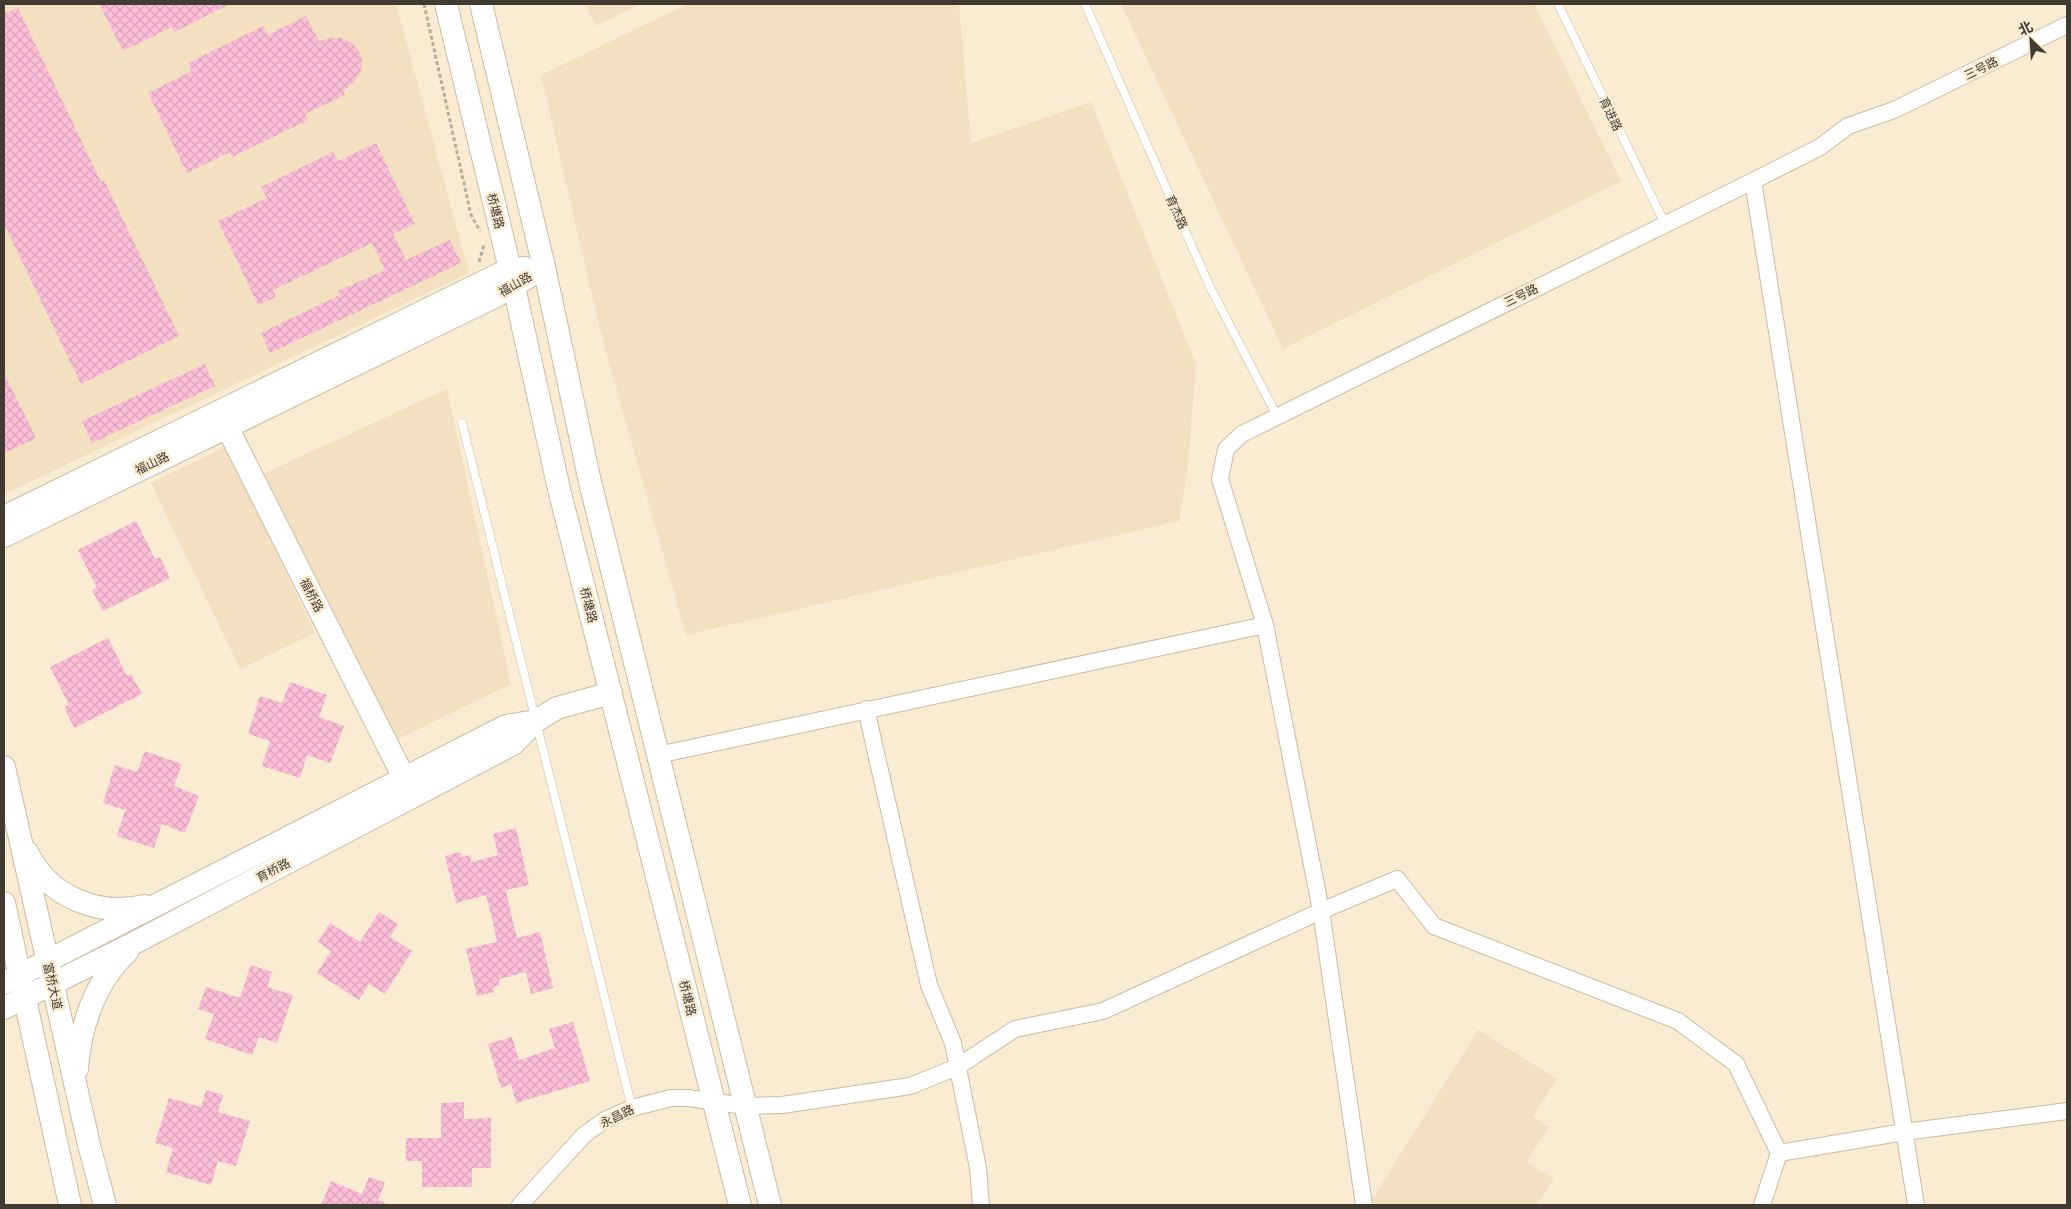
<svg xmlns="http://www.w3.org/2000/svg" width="2071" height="1209" viewBox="0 0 2071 1209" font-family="'Open Sans','Noto Sans SC',sans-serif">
<defs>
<pattern id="building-cross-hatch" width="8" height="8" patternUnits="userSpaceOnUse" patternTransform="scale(1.25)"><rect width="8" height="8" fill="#fdbed8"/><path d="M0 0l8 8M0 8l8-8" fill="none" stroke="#daa4ba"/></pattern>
</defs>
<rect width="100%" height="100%" fill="#f9ecd3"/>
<!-- built -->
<path fill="#f2e0c1" d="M4,4H396L469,273L4,494Z
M585,4H640L596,26Z
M688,4H959L971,143L1091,102L1196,364L1188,466L1179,521L686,635L602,338L541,75Z
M1121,4H1534L1621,181L1283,349Z
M447,389L511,684L396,740L263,474Z
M227,446L315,633L240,669L151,483Z
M1478,1030L1557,1079L1533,1117L1549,1127L1527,1162L1554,1179L1537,1205H1379L1371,1201Z"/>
<!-- building -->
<path fill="url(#building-cross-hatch)" d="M99,4H230L174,32L172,27L123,51Z
M18,8L101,182L104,180L179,336L81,384L4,224V14Z
M306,16L319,41L331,38H341L352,43L359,51L362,60L361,70L354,82L343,91L345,95L305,114L308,120L232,157L230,152L187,173L148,93L192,71L188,63L263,26L268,35Z
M376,143L415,224L393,234L406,260L450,240L461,263L270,353L261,333L340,295L338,291L385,270L372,243L273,290L276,297L258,305L218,221L267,198L261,187L333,152L338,161Z
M205,364L215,386L92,443L82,421Z
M4,373L36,438L4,453Z
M136,521L155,559L160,557L170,578L103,611L92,590L97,588L78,550Z
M108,638L127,676L131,674L142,694L74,728L64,707L69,705L50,667Z
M290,682L327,695L319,717L344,726L330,763L307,755L300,778L262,766L270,741L248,734L260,696L282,703Z
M145,751L182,764L174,786L199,796L185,833L162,824L154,848L117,836L125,810L103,803L115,765L137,772Z
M516,828L529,885L506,890L510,909L517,938L540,932L553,988L531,994L526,972L499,979L500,985L493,987L494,992L477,996L466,949L497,942L493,923L486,895L456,903L445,856L461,852L462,857L470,855L471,862L498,855L493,834Z
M379,912L398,924L390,937L412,951L385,994L369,984L359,1000L317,973L331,951L318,942L330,923L360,942Z
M251,965L272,972L267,987L293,995L277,1043L259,1037L252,1055L205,1039L214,1014L198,1009L206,987L240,998Z
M573,1022L590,1081L516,1103L511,1084L501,1088L488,1044L512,1037L519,1060L555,1048L549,1029Z
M206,1090L223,1095L218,1112L250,1121L236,1166L218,1161L211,1185L166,1172L173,1148L155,1143L169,1098L201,1107Z
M464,1102V1119L491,1118V1168H472V1187H422V1161H406V1138H441V1103Z
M369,1177L385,1183L378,1200L389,1205H321L331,1181L362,1194Z"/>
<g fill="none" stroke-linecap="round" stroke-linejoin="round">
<defs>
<path id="lane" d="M1085,4L1209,285L1277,416
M1558,4L1665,224
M462,423L632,1108"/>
<path id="street" d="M1753,181L1916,1205
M866,709L929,985L953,1043L978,1168L981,1205
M658,755L1265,625
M520,1205L584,1135L605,1120L632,1108L671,1098H688L745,1106L782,1105L910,1086L957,1067L1015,1029L1103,1011L1321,911L1397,879L1434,926L1678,1021L1736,1064L1779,1153L1904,1132L2067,1111
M1364,1205L1321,911L1265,625L1220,479L1226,449L1242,434L1753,181L1820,147L1848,126L1894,110L2067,25
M1762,1205L1779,1153"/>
<path id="secondary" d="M446,4L510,269L559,489L740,1205
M481,4L544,267L590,482L770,1205
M220,413L404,778
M4,517L510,269L525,268
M4,536L496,296L514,286L544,267
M4,767L89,1145L105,1205
M27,852C48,897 99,917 145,906
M4,903L70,1205
M4,983L506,726L536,721
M4,1008L138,941L513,744L536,721L557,708L611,693
M77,1069C80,1027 95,981 127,952"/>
</defs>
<!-- lane casing -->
<use href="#lane" stroke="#c9bca5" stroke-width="9"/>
<!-- street casing -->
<use href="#street" stroke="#c9bca5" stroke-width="18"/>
<!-- secondary casing -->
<use href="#secondary" stroke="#c9bca5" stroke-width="24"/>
<!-- path -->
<path stroke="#b8ae9a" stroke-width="3" stroke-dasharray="4 2.5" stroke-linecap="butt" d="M424,4L471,215L480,231
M479,262L484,245"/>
<!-- lane -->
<use href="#lane" stroke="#fff" stroke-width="8"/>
<!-- street -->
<use href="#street" stroke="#fff" stroke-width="16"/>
<!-- secondary -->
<use href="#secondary" stroke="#fff" stroke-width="22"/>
</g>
<g text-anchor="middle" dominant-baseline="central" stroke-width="5" stroke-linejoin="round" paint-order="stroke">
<!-- street labels -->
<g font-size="12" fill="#403a31" stroke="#f9ecd3">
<text transform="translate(1981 68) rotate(-26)">三号路</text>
<text transform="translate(1611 114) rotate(64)">育进路</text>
<text transform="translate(496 211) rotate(76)">桥塘路</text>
<text transform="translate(1177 212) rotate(66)">育杰路</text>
<text transform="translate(515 284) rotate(-30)">福山路</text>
<text transform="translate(1521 295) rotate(-26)">三号路</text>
<text transform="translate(152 463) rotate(-26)">福山路</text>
<text transform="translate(312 595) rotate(63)">福桥路</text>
<text transform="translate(589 605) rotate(76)">桥塘路</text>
<text transform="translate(273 870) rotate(-28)">育桥路</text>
<text transform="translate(53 986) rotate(77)">富桥大道</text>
<text transform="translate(688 998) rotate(76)">桥塘路</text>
<text transform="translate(617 1116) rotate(-26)">永昌路</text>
</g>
</g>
<!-- border -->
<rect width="2071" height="1209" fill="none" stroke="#403a31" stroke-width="10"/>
<!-- north arrow -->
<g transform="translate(2031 40) rotate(335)" stroke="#f9ecd3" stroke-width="4" paint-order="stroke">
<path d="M0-4L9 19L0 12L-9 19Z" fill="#403a31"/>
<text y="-8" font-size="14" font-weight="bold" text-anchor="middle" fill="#403a31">北</text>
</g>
</svg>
